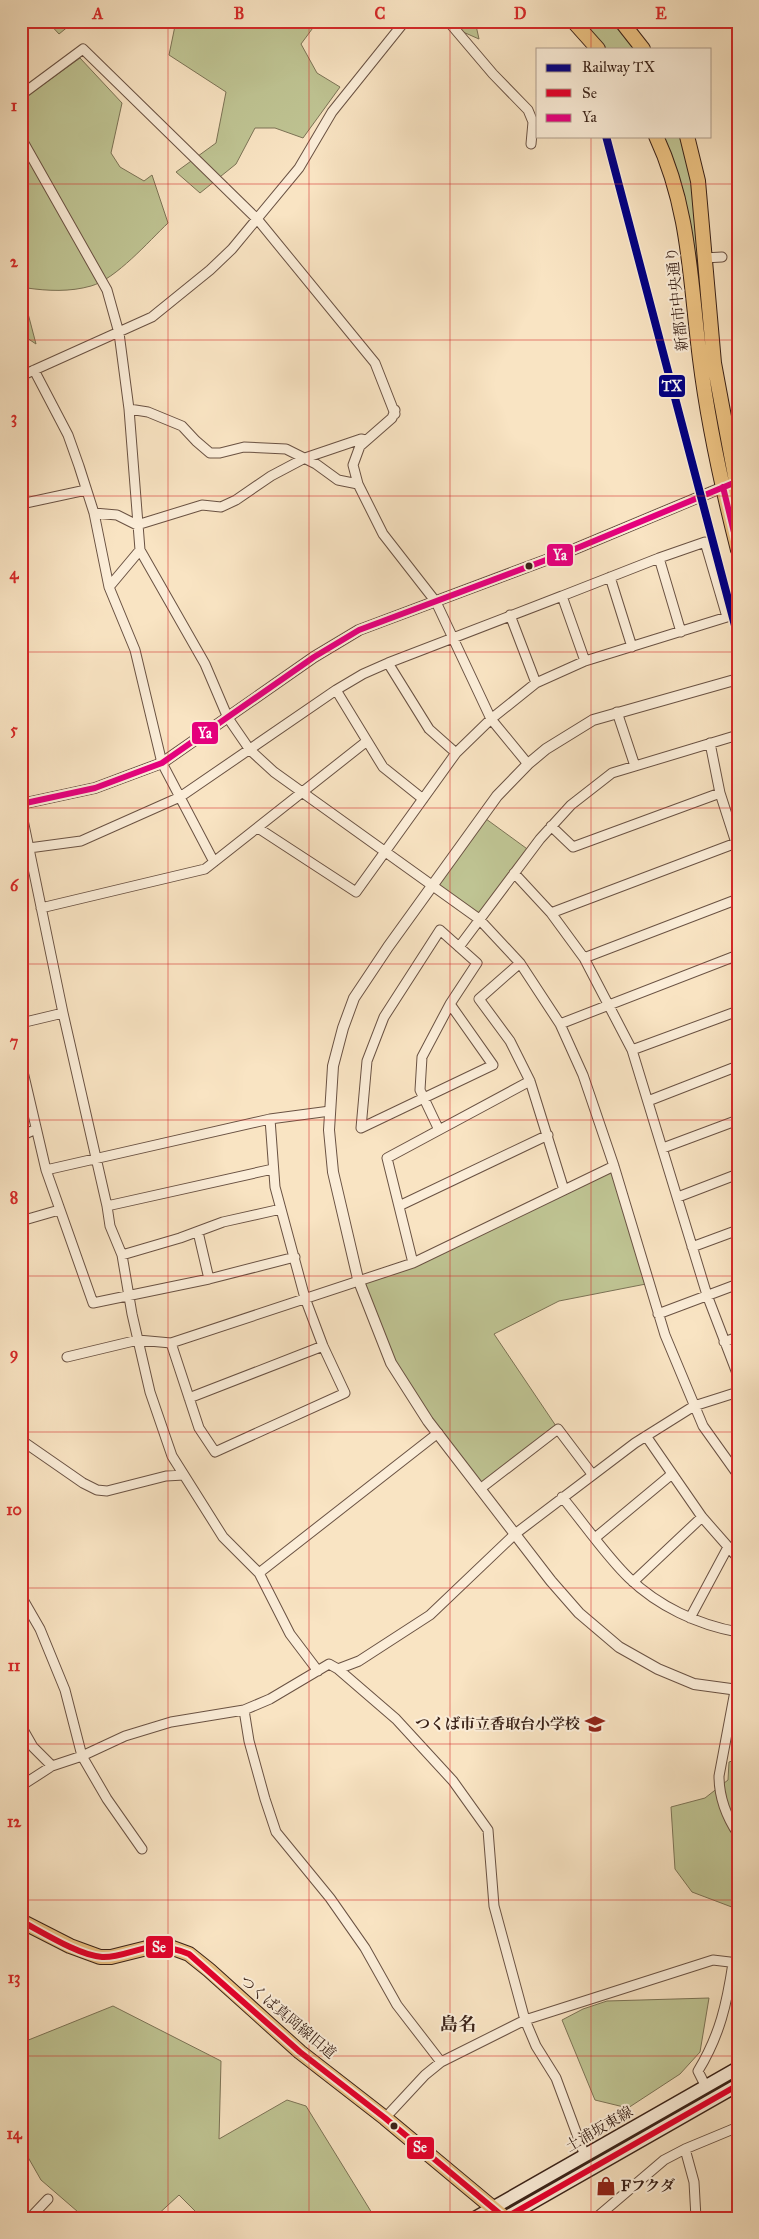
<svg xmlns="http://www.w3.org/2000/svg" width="759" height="2239" viewBox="0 0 759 2239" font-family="'IM FELL Great Primer','Noto Serif JP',serif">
<rect width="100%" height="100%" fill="#f9e4c3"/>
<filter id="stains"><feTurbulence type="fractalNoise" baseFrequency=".004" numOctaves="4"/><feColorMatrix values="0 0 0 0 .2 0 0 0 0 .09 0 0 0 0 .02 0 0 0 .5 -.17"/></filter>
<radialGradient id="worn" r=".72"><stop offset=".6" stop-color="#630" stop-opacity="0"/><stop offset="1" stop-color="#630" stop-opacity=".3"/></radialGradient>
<!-- green -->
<path fill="#bfc493" stroke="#7c7356" d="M47,21H75L59,34Z
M176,21H318L301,44L317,73L340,87L303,138L275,128H255L236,164L200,193L176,172L216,143L226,92L169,55Z
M438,21H475L479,39Z
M581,21H613L636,49H607Z
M80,58L122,103L111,153L120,167L144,181L152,175L168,223C149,241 116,279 91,286C70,292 48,291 27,288L25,302L36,344L24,336L21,330V98L23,99Z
M662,136H682L693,183L713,411Z
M482,816L530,851L479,919L432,885Z
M614,1166L651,1283L559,1301L494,1334L558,1429L480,1489L391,1363L358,1279L413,1263Z
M738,1759L737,1909L692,1892L675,1869L671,1807L705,1798L728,1780L729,1762Z
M709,1998L700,2052L680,2074L628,2108L595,2100L562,2020L583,2009L607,2001Z
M113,2006L221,2061L219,2139L287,2100L306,2106L375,2218H202L179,2195L154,2218H85L41,2180L21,2145V2043Z"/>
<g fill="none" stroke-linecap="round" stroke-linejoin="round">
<defs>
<path id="minor" d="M448,21L493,74L528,110L533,122L531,144
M21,95L83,49L258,220L375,363L395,414
M21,138L107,290L119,333L129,409L140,550L205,664L228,718L250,750L274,772L479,919L520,963L560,1024L583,1075L614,1166L665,1335L703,1426L738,1475
M704,258L722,257
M34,370L68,435L79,466L94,513L109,587L135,650L162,763L214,862
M21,376L152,317L210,270L232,249L299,168L332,112L405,21
M129,409L148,412L182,426L196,441L210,453H220L244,447L286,449L316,464L338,480L358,484
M395,410L392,418L360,446L353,465L358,484L383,534L436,602L491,719L528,764
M21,504L86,490
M94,513L117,515L137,525L202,505L221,507L236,500L271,476L305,458L361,439L366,440
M610,577L632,647
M109,587L140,550
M562,596L659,558
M510,615L536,683
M388,663L429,729L456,753
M617,712L635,766
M710,743L720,793L738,849
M423,799L383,767L336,690L363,674L388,663L562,596L585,661
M21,810L63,1013L107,1206L110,1226L122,1255L132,1314L150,1392L172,1456L223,1537L259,1573L290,1634L318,1671
M551,826L573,847L720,793
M258,828L356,892L456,753L491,719L536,683L585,661L727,617L705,542L659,558L681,632
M29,848L81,841L180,797L336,690
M514,873L551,913L584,958L632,1050L707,1295L738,1376
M41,908L205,869L367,741
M551,913L736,843
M440,930L477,963L450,1004L493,1065L361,1128L367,1061L384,1017Z
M459,947L540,839L571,805L612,773L738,735
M584,958L738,899
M520,963L479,999L510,1041L530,1081L564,1190
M21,1023L63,1013
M560,1024L738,955
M632,1050L738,1011
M21,1063L46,1170L93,1303L209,1279L295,1257
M648,1101L738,1066
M439,1130L420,1090L422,1057L450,1004
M21,1136L36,1129
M663,1148L738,1120
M46,1170L270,1119L330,1111
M678,1197L738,1174
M107,1206L273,1169
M399,1206L548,1135
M21,1221L59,1210
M198,1232L209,1279
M692,1247L738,1230
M122,1255L180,1238L223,1222L281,1209
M413,1263L387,1158L530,1081
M658,1314L738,1284
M724,1342L738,1337
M171,1343L199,1428L215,1452L345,1393L323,1346L305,1298L275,1187L270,1119
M67,1357L138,1340L171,1343L413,1263L614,1166
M189,1398L323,1346
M646,1436L702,1517L738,1558
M21,1440L83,1483L97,1490L107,1491L166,1476L184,1475
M480,1489L558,1429L592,1474
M562,1497C583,1522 606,1556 629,1578C658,1606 698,1625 738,1632
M595,1538L672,1474
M259,1573L438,1433
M633,1582L702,1517
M21,1596L40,1629L65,1690L82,1756L107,1799L142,1849
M690,1618L728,1547
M338,1669L396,1719L453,1781L488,1830L494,1906L525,2020L536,2046L556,2078L585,2156
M738,1675L719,1776C719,1798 726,1816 738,1834
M244,1710L249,1741L265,1799L276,1832L330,1898L365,1948L397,2005L441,2062
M21,1726L33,1747L52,1766
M21,1786L52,1766L82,1756L125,1736L171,1722L244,1710L270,1699L329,1664L338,1669L359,1661L430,1615L515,1534L635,1443L694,1406L738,1392
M706,2087L698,2071C720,2035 727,2003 733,1963
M385,2118L425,2075L441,2062L525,2020L713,1960L738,1963
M685,2149L694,2182L696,2218
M21,2210L25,2218
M30,2218L48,2199
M596,2218L664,2160L685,2149L738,2127"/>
<path id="tertiary" d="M738,679L593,720L546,749L528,764L497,796L388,947L354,998L343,1028L333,1066L329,1130L333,1172L358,1279L391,1363L428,1421L551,1581L579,1613L619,1647L658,1669L694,1684L738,1690
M21,804L95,788L162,763L314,657L359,630L570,551L728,485"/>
<path id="secondary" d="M475,2218L738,2068
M505,2218L738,2085"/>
<path id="primary" d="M573,21L598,49
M621,21L643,49
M656,136C690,209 690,281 700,359C708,424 722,487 738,550
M687,136L698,181L714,363L738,492
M21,1921L70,1946L100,1957H111L151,1947H170L189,1954L209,1970L300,2052L385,2118L505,2218"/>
</defs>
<!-- minor casing -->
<use href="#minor" stroke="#6a5243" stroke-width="11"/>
<!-- tertiary casing -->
<use href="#tertiary" stroke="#6a5243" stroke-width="12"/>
<!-- secondary casing -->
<use href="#secondary" stroke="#3a2218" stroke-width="15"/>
<!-- primary casing -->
<use href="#primary" stroke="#3a2218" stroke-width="16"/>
<!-- minor -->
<use href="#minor" stroke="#fbedd8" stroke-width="9"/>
<!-- tertiary -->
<use href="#tertiary" stroke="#fbedd8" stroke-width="10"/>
<!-- secondary -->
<use href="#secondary" stroke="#fbedd8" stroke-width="12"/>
<!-- primary -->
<use href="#primary" stroke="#ecc282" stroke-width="14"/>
<defs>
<path id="bus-1" d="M21,1921C42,1932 80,1956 102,1957C119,1958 135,1949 152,1947C165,1946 176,1949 189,1954L300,2052L385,2118L505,2218
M505,2218L738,2085"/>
<path id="bus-2" d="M723,487L738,549
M21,804L95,788L162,763L314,657L359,630L570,551L736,482L738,491"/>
</defs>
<!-- bus-1 casing -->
<use href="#bus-1" stroke="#fbedd8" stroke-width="10"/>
<!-- bus-2 casing -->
<use href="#bus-2" stroke="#fbedd8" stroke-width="10"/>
<!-- bus-1 -->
<use href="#bus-1" stroke="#e4002b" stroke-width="6"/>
<!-- bus-2 -->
<use href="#bus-2" stroke="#e5007d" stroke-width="6"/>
<defs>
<path id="rail-1" d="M606,136L738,637"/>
</defs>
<!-- rail-1 casing -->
<use href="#rail-1" stroke="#fbedd8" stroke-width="11"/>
<!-- rail-1 -->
<use href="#rail-1" stroke="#000084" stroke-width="8"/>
</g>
<!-- grid -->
<path fill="none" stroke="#d62828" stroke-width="1" stroke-opacity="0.55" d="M168,21V2218M309,21V2218M450,21V2218M591,21V49M591,136V2218M21,184H738M21,340H738M21,496H738M21,652H738M21,808H738M21,964H738M21,1120H738M21,1276H738M21,1432H738M21,1588H738M21,1744H738M21,1900H738M21,2056H738"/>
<!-- icons -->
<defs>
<symbol id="school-bare" viewBox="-9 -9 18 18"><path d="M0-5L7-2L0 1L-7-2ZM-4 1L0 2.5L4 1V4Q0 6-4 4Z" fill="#8f2418" stroke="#fbedd8" stroke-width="2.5" paint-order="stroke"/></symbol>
<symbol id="shop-bare" viewBox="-9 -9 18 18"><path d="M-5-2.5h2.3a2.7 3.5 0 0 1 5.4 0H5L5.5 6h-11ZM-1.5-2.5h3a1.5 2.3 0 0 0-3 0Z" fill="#8f2418" stroke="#fbedd8" stroke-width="2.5" paint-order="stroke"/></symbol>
</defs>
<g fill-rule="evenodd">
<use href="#school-bare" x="581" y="1710" width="28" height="28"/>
<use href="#shop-bare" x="592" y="2172" width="28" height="28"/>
</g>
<!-- markers -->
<g fill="#3a2218" stroke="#fbedd8" stroke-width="2">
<circle cx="529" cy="566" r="4.5"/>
<circle cx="394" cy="2126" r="4.5"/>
</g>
<g text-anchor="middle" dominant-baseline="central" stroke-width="4" stroke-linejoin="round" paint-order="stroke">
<!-- street labels -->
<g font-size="15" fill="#3a2218" stroke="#fbedd8">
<text transform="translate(677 299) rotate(-96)">新都市中央通り</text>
<text transform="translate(288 2017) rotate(40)">つくば真岡線旧道</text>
<text transform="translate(599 2129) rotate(-30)">土浦坂東線</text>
</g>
<!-- poi labels -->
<g font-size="15" font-weight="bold" fill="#3a2218" stroke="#fbedd8" text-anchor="end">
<text x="580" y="1724">つくば市立香取台小学校</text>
<text x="621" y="2186" text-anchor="start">Fフクダ</text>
</g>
<!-- quarter labels -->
<g font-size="18" font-weight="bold" fill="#3a2218" stroke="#fbedd8">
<text x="458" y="2024">島名</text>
</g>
</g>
<g stroke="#fbedd8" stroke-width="2">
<rect x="658" y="374" width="28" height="24" rx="5" fill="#000084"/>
<rect x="546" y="543" width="28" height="24" rx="5" fill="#e5007d"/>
<rect x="191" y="721" width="28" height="24" rx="5" fill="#e5007d"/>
<rect x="145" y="1935" width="29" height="24" rx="5" fill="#e4002b"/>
<rect x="406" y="2136" width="29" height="24" rx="5" fill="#e4002b"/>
</g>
<g font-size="14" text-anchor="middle" font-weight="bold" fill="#fff">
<text x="672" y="391">TX</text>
<text x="560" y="560">Ya</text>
<text x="205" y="738">Ya</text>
<text x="159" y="1952">Se</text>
<text x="420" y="2152">Se</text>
</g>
<!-- margin -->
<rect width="759" height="2239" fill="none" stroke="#f9e4c3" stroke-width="55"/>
<!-- legend -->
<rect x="536" y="48" width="175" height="90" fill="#fbedd8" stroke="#ae9c8b"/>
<rect x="546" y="64" width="25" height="8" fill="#000084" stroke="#ae9c8b"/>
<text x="582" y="72" font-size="15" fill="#3a2218">Railway TX</text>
<rect x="546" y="89" width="25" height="8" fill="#e4002b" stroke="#ae9c8b"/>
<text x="582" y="98" font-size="15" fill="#3a2218">Se</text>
<rect x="546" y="114" width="25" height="8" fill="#e5007d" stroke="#ae9c8b"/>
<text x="582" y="122" font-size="15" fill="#3a2218">Ya</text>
<rect x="28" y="28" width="704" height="2184" fill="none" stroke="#d62828" stroke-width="2"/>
<g font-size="16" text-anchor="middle" font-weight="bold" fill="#d62828">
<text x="98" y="19">A</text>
<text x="239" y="19">B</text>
<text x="380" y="19">C</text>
<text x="520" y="19">D</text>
<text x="661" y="19">E</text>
<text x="14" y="111">1</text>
<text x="14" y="267">2</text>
<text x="14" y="423">3</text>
<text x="14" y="579">4</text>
<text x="14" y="735">5</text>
<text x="14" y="891">6</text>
<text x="14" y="1047">7</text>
<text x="14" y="1203">8</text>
<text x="14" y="1359">9</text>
<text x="14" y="1515">10</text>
<text x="14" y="1671">11</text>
<text x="14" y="1827">12</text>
<text x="14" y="1983">13</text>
<text x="14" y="2139">14</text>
</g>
<rect width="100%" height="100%" filter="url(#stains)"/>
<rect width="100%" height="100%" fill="url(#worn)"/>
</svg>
